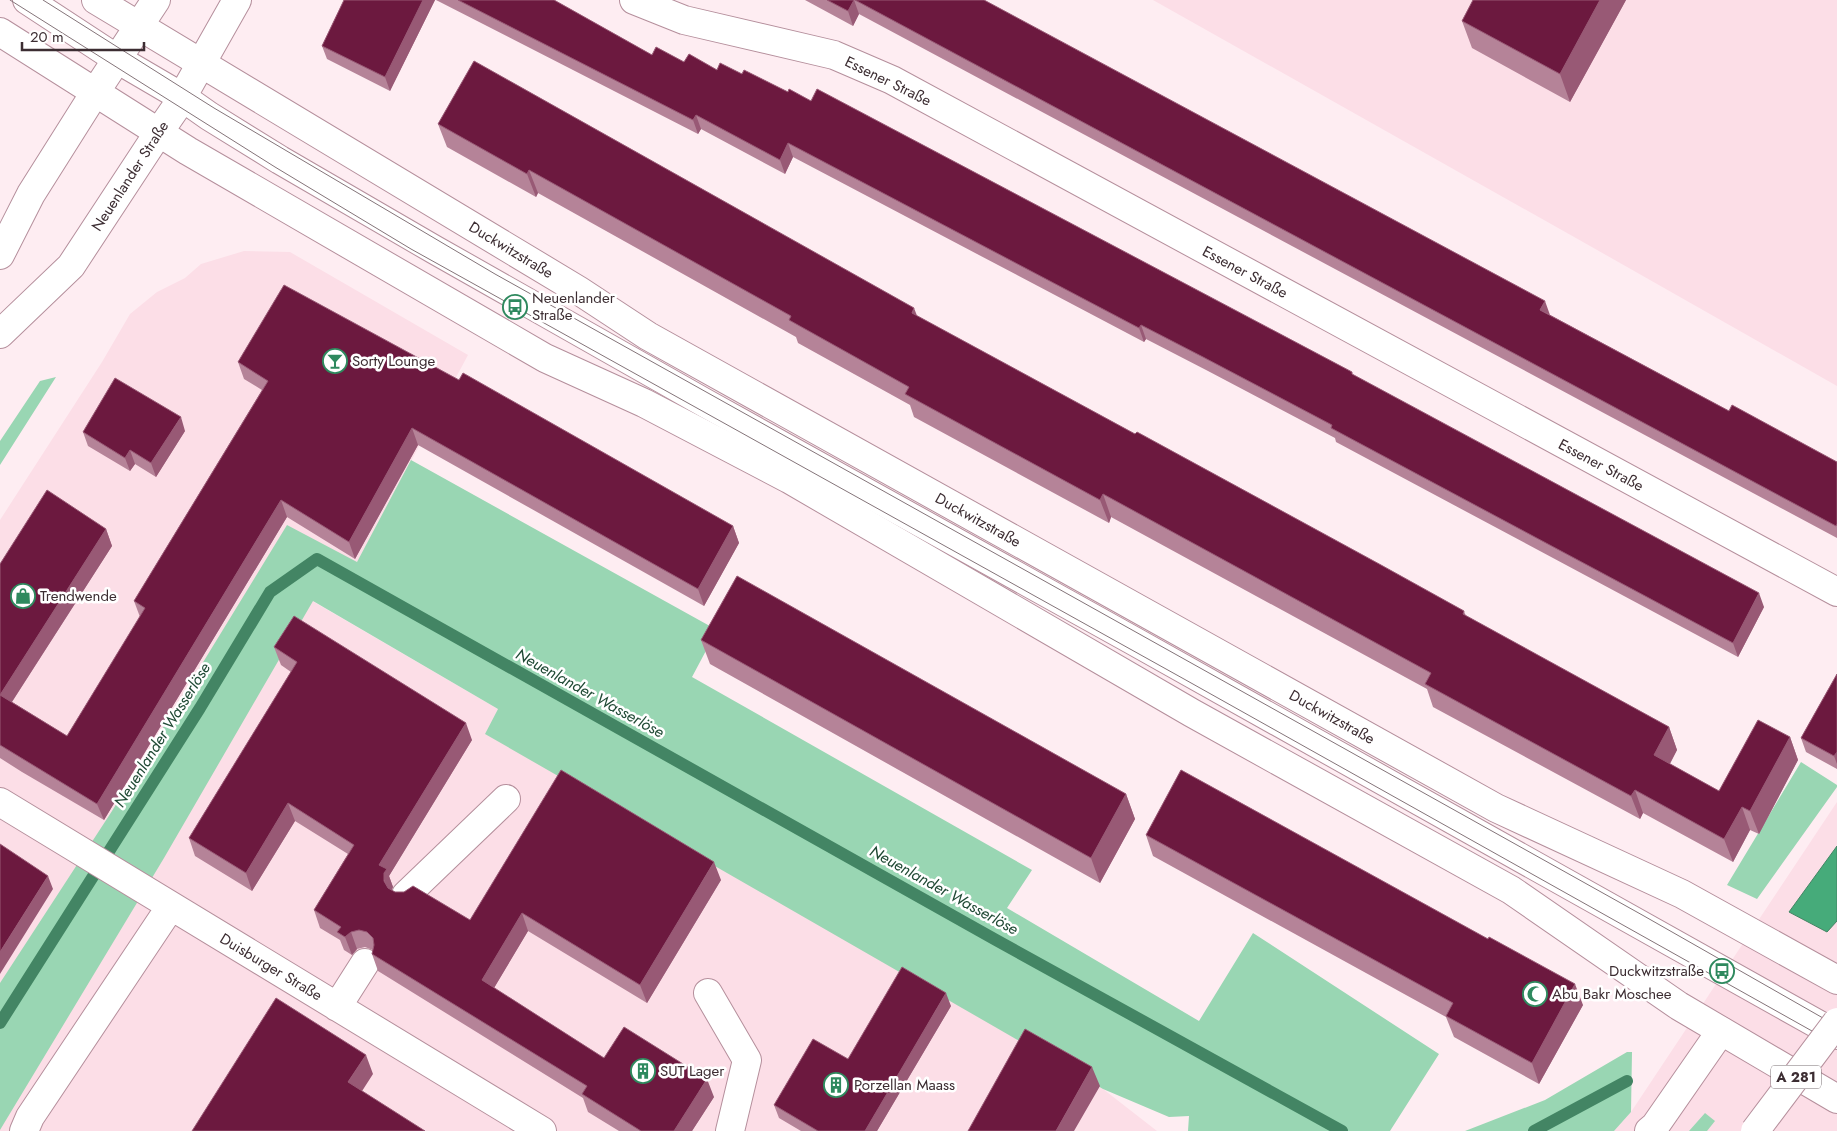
<svg xmlns="http://www.w3.org/2000/svg" width="1837" height="1131" viewBox="0 0 1837 1131" font-family="Jost,sans-serif">
<rect width="100%" height="100%" fill="#feedf2"/>
<!-- built -->
<path fill="#fcdee7" d="M1153,0H1837V386L1583,242Z
M244,251L290,252L468,355L357,562L314,602L498,709L486,734L575,782L1103,1089L1157,1131H0V520L102,362L130,314L157,292L185,278L201,264Z
M1837,802V1131H1614L1631,1112Z"/>
<!-- green -->
<path fill="#99d6b3" d="M56,377L0,465V441L40,381Z
M411,460L717,630L692,677L1032,870L1007,908L1199,1021L1253,933L1439,1054L1390,1131H1188L1189,1116L1169,1117L1103,1089L485,734L498,709L313,601L164,858L0,1130V983L112,811L287,525L357,562Z
M1801,762L1837,785V787L1757,899L1727,885Z
M1627,1052H1632L1631,1112L1614,1131H1465L1545,1100Z
M1705,1113L1715,1121L1707,1131H1689Z"/>
<!-- water -->
<path fill="#46ab7a" stroke="#438564" d="M1837,846V921L1827,932L1789,912Z"/>
<g fill="none" stroke-linecap="round" stroke-linejoin="round">
<!-- stream -->
<path stroke="#438564" stroke-width="12" d="M0,1023L200,708L270,592L317,559L996,940L1342,1131
M1534,1131L1627,1081"/>
<defs>
<path id="minor" d="M27,0L117,59L182,97L209,116L280,160L435,250L705,403L1132,640L1837,1035
M634,0L684,20L834,55L892,80L1837,592
M0,255L31,194L96,91
M0,334L71,266L159,132
M0,802L542,1131
M406,895L506,799
M708,993L747,1060L730,1131
M337,1007L365,963
M24,1131L30,1117L171,906
M1649,1131L1655,1126L1721,1031"/>
<path id="major" d="M96,0L578,290L648,336L1496,808L1682,894L1837,980
M0,32L188,151L545,358L644,403L789,479L1192,713L1511,890L1679,1006L1837,1099
M96,91L156,0
M159,132L177,106L237,0"/>
</defs>
<!-- minor casing -->
<use href="#minor" stroke="#b58f9c" stroke-width="30"/>
<!-- major casing -->
<use href="#major" stroke="#b58f9c" stroke-width="30"/>
<!-- minor -->
<use href="#minor" stroke="#fff" stroke-width="28"/>
<!-- major -->
<use href="#major" stroke="#fff" stroke-width="28"/>
<!-- tram -->
<path stroke="#847479" stroke-width="1" d="M10,0L275,167L411,249L1184,679L1837,1045
M43,0L214,108L495,274L1644,916L1837,1026"/>
<defs>
<path id="highway-bridge" d="M1755,1131L1837,1022"/>
</defs>
<!-- highway-bridge casing -->
<use href="#highway-bridge" stroke="#b58f9c" stroke-width="30" stroke-linecap="butt"/>
<!-- highway-bridge -->
<use href="#highway-bridge" stroke="#fff" stroke-width="28"/>
</g>
<!-- wall -->
<path fill="#b58398" d="M344,0H435L390,91L327,59L322,46Z
M436,0H554L652,55L717,70L742,74L811,101L1353,375L1764,607L1738,657L1336,442L1335,438L1208,371L1146,339L1144,342L793,157L785,174L701,129L698,134Z
M805,0H984L1550,315L1729,411L1837,462V538L859,14L853,26Z
M1473,0H1626L1570,102L1472,48L1462,21Z
M438,124L917,316L1135,434L1464,611L1466,616L1669,727L1677,750L1670,764L1719,791L1790,737L1798,760L1759,834L1750,830L1733,862L1643,813L1640,819L1433,707L1427,689L1111,517L1109,523L914,417L910,405L798,343L796,337L538,193L536,197L447,147Z
M238,362L459,380L733,526L739,543L704,606L418,445L355,559L287,517L104,820L22,772L0,758V564L106,529L112,546L12,702L67,736L140,617L134,601L262,390L244,379Z
M185,431L156,477L135,464L130,471L88,446L83,432Z
M701,640L1126,794L1135,819L1100,883L710,664Z
M274,647L472,740L389,876L393,887L392,890L395,892L470,920L721,880L647,1003L528,931L494,988L604,1058L714,1097L692,1131H619L588,1112L583,1098L378,971L372,954L373,950L365,947L357,949L352,955L344,950L340,940L320,928L314,910L348,854L295,821L252,891L195,856L189,838L291,672L281,665Z
M1837,674V769L1806,752L1801,738Z
M1146,835L1583,1005L1539,1084L1454,1037L1446,1017L1153,856Z
M951,1006L877,1131H801L779,1118L774,1105L848,1059Z"/>
<!-- shaded-wall -->
<path fill="#985975" d="M423,0H435L390,91L385,77Z
M854,0L859,14L853,26L848,11Z
M1600,0H1626L1570,102L1560,74Z
M696,115L701,129L698,134L693,120Z
M788,143L793,157L785,174L780,160Z
M529,170L538,193L536,197L527,174Z
M1545,301L1550,315L1540,310Z
M914,308L923,331L912,313Z
M1141,325L1146,339L1144,342L1139,328Z
M181,417L185,431L156,477L151,463Z
M412,428L418,445L355,559L349,542Z
M130,450L135,464L130,471L125,458Z
M1103,494L1111,517L1109,523L1100,500Z
M281,500L287,517L104,820L97,804Z
M733,526L739,543L704,606L698,589Z
M106,529L112,546L6,711L0,695Z
M1759,593L1764,607L1738,657L1733,643Z
M466,723L472,740L389,876L393,887L391,891V899L379,865Z
M1669,727L1677,750L1662,778L1654,755Z
M1790,737L1798,760L1759,834L1750,811Z
M1837,752V764L1834,756Z
M1635,790L1643,813L1640,819L1631,796Z
M1126,794L1135,819L1100,883L1091,858Z
M288,803L295,821L252,891L246,873Z
M1742,807L1750,830L1733,862L1724,839Z
M714,862L721,880L647,1003L640,985Z
M48,876L53,889L0,974V952Z
M522,913L528,931L488,998L482,980Z
M351,932L357,949L352,955L345,937Z
M1575,984L1583,1005L1539,1084L1532,1063Z
M946,993L951,1006L877,1131H865Z
M366,1055L373,1074L355,1102L348,1082Z
M1092,1067L1100,1086L1074,1131H1056Z
M707,1079L714,1097L692,1131H674Z"/>
<!-- building -->
<path fill="#6c193f" stroke="#985975" d="M344,0H423L385,77L322,46Z
M458,0H554L652,55L656,47L684,62L689,54L717,70L720,63L742,74L744,70L788,92L789,89L811,101L817,89L1352,372V374L1759,593L1733,643L1331,428L1332,425L1203,357L1141,325L1139,328L788,143L780,160L696,115L693,120Z
M827,0H854L848,11Z
M855,0H984L1545,301L1540,310L1729,411L1732,405L1837,462V524L1836,526Z
M1473,0H1600L1560,74L1462,21Z
M474,61L914,308L912,313L1135,434L1137,432L1381,565L1464,611L1463,614L1669,727L1654,755L1719,791L1758,720L1790,737L1750,811L1742,807L1724,839L1635,790L1631,796L1425,684L1431,673L1103,494L1100,500L905,394L909,387L789,320L791,316L529,170L527,174L438,124Z
M284,285L459,380L463,373L733,526L698,589L412,428L349,542L281,500L97,804L0,745V564L47,490L106,529L0,695L67,736L145,608L134,601L268,381L238,362Z
M115,378L181,417L151,463L130,450L125,458L83,432Z
M737,576L1126,794L1091,858L701,640Z
M294,616L466,723L379,865L387,869L384,873V881L388,888L395,892H404L413,886L470,920L561,770L714,862L640,985L522,913L482,980L604,1058L624,1027L707,1079L674,1131H641L582,1094L587,1086L372,954L374,945L373,938L367,932L359,930L351,932L345,937L337,932L341,927L314,910L354,845L288,803L246,873L189,838L297,662L274,647Z
M1837,674V752L1834,756L1801,738Z
M1181,770L1488,939L1489,937L1575,984L1532,1063L1446,1016L1453,1003L1146,835Z
M0,844L48,876L0,952Z
M902,967L946,993L865,1131H818L774,1105L813,1039L848,1059Z
M276,998L366,1055L348,1082L425,1131H192Z
M1025,1029L1092,1067L1056,1131H968Z"/>
<!-- icons -->
<defs>
<symbol id="bus-ring" viewBox="-11 -11 22 22"><circle r="9.5" fill="#fff" stroke="#2e895e" stroke-width="1.5"/><path d="M-5-6H5V4H4V6H2V4H-2V6H-4V4H-5ZM-3.5-4V0h7V-4ZM-3.5 1.2v1.5H-2V1.2ZM2 1.2v1.5H3.5V1.2Z" fill="#2e895e"/></symbol>
<symbol id="bar-ring" viewBox="-11 -11 22 22"><circle r="9.5" fill="#fff" stroke="#2e895e" stroke-width="1.5"/><path d="M-6-5H6L.8 .8V4.5H3.5V6h-7V4.5H-.8V.8Z" fill="#2e895e"/></symbol>
<symbol id="shop-ring" viewBox="-11 -11 22 22"><circle r="9.5" fill="#fff" stroke="#2e895e" stroke-width="1.5"/><path d="M-5-2.5h2.3a2.7 3.5 0 0 1 5.4 0H5L5.5 6h-11ZM-1.5-2.5h3a1.5 2.3 0 0 0-3 0Z" fill="#2e895e"/></symbol>
<symbol id="mosque-ring" viewBox="-11 -11 22 22"><circle r="9.5" fill="#fff" stroke="#2e895e" stroke-width="1.5"/><path d="M3.5-4.9A6 6 0 1 0 3.5 4.9A5 5 0 1 1 3.5-4.9Z" fill="#2e895e"/></symbol>
<symbol id="building-ring" viewBox="-11 -11 22 22"><circle r="9.5" fill="#fff" stroke="#2e895e" stroke-width="1.5"/><path d="M-4-6H4V6H1V3H-1V6H-4ZM-2.5-4.3h1.7v1.8h-1.7ZM.8-4.3h1.7v1.8H.8ZM-2.5-1h1.7V.8h-1.7ZM.8-1h1.7V.8H.8Z" fill="#2e895e"/></symbol>
</defs>
<g fill-rule="evenodd">
<use href="#bus-ring" x="501" y="293" width="28" height="28"/>
<use href="#bar-ring" x="321" y="347" width="28" height="28"/>
<use href="#shop-ring" x="9" y="582" width="28" height="28"/>
<use href="#bus-ring" x="1708" y="957" width="28" height="28"/>
<use href="#mosque-ring" x="1521" y="980" width="28" height="28"/>
<use href="#building-ring" x="629" y="1057" width="28" height="28"/>
<use href="#building-ring" x="822" y="1071" width="28" height="28"/>
</g>
<g text-anchor="middle" dominant-baseline="central" stroke-width="5" stroke-linejoin="round" paint-order="stroke">
<!-- shield labels -->
<rect fill="#fff" stroke="#766c70" stroke-width="1" x="1771" y="1065.5" width="50" height="23" rx="4"/>
<g font-size="14" font-weight="bold" fill="#3c2d32">
<text x="1796" y="1077">A 281</text>
</g>
<!-- street labels -->
<g font-size="15" fill="#3c2d32" stroke="#fff">
<text transform="translate(888 81) rotate(26)">Essener Straße</text>
<text transform="translate(130 176) rotate(-57)">Neuenlander Straße</text>
<text transform="translate(511 250) rotate(31)">Duckwitzstraße</text>
<text transform="translate(1245 272) rotate(28)">Essener Straße</text>
<text transform="translate(1601 465) rotate(28)">Essener Straße</text>
<text transform="translate(978 520) rotate(29)">Duckwitzstraße</text>
<text transform="translate(1332 717) rotate(29)">Duckwitzstraße</text>
<text transform="translate(271 967) rotate(31)">Duisburger Straße</text>
</g>
<!-- poi labels -->
<g font-size="15" fill="#3c2d32" stroke="#fff" text-anchor="start">
<text x="532" y="298">Neuenlander<tspan x="532" dy="17">Straße</tspan></text>
<text x="352" y="361">Sorty Lounge</text>
<text x="40" y="596">Trendwende</text>
<text x="1704" y="971" text-anchor="end">Duckwitzstraße</text>
<text x="1552" y="994">Abu Bakr Moschee</text>
<text x="660" y="1071">SUT Lager</text>
<text x="854" y="1085">Porzellan Maass</text>
</g>
<!-- water labels -->
<g font-size="16" font-style="italic" fill="#204a35" stroke="#fff">
<text transform="translate(590 693) rotate(29)">Neuenlander Wasserlöse</text>
<text transform="translate(162 735) rotate(-58)">Neuenlander Wasserlöse</text>
<text transform="translate(944 890) rotate(29)">Neuenlander Wasserlöse</text>
</g>
</g>
<!-- scale -->
<path d="M22 42v8h122v-8" fill="none" stroke="#3c2d32" stroke-width="2.5"/>
<text x="30" y="42" font-size="15" fill="#3c2d32" stroke="#ffffff" stroke-width="4" paint-order="stroke">20 m</text>
</svg>
